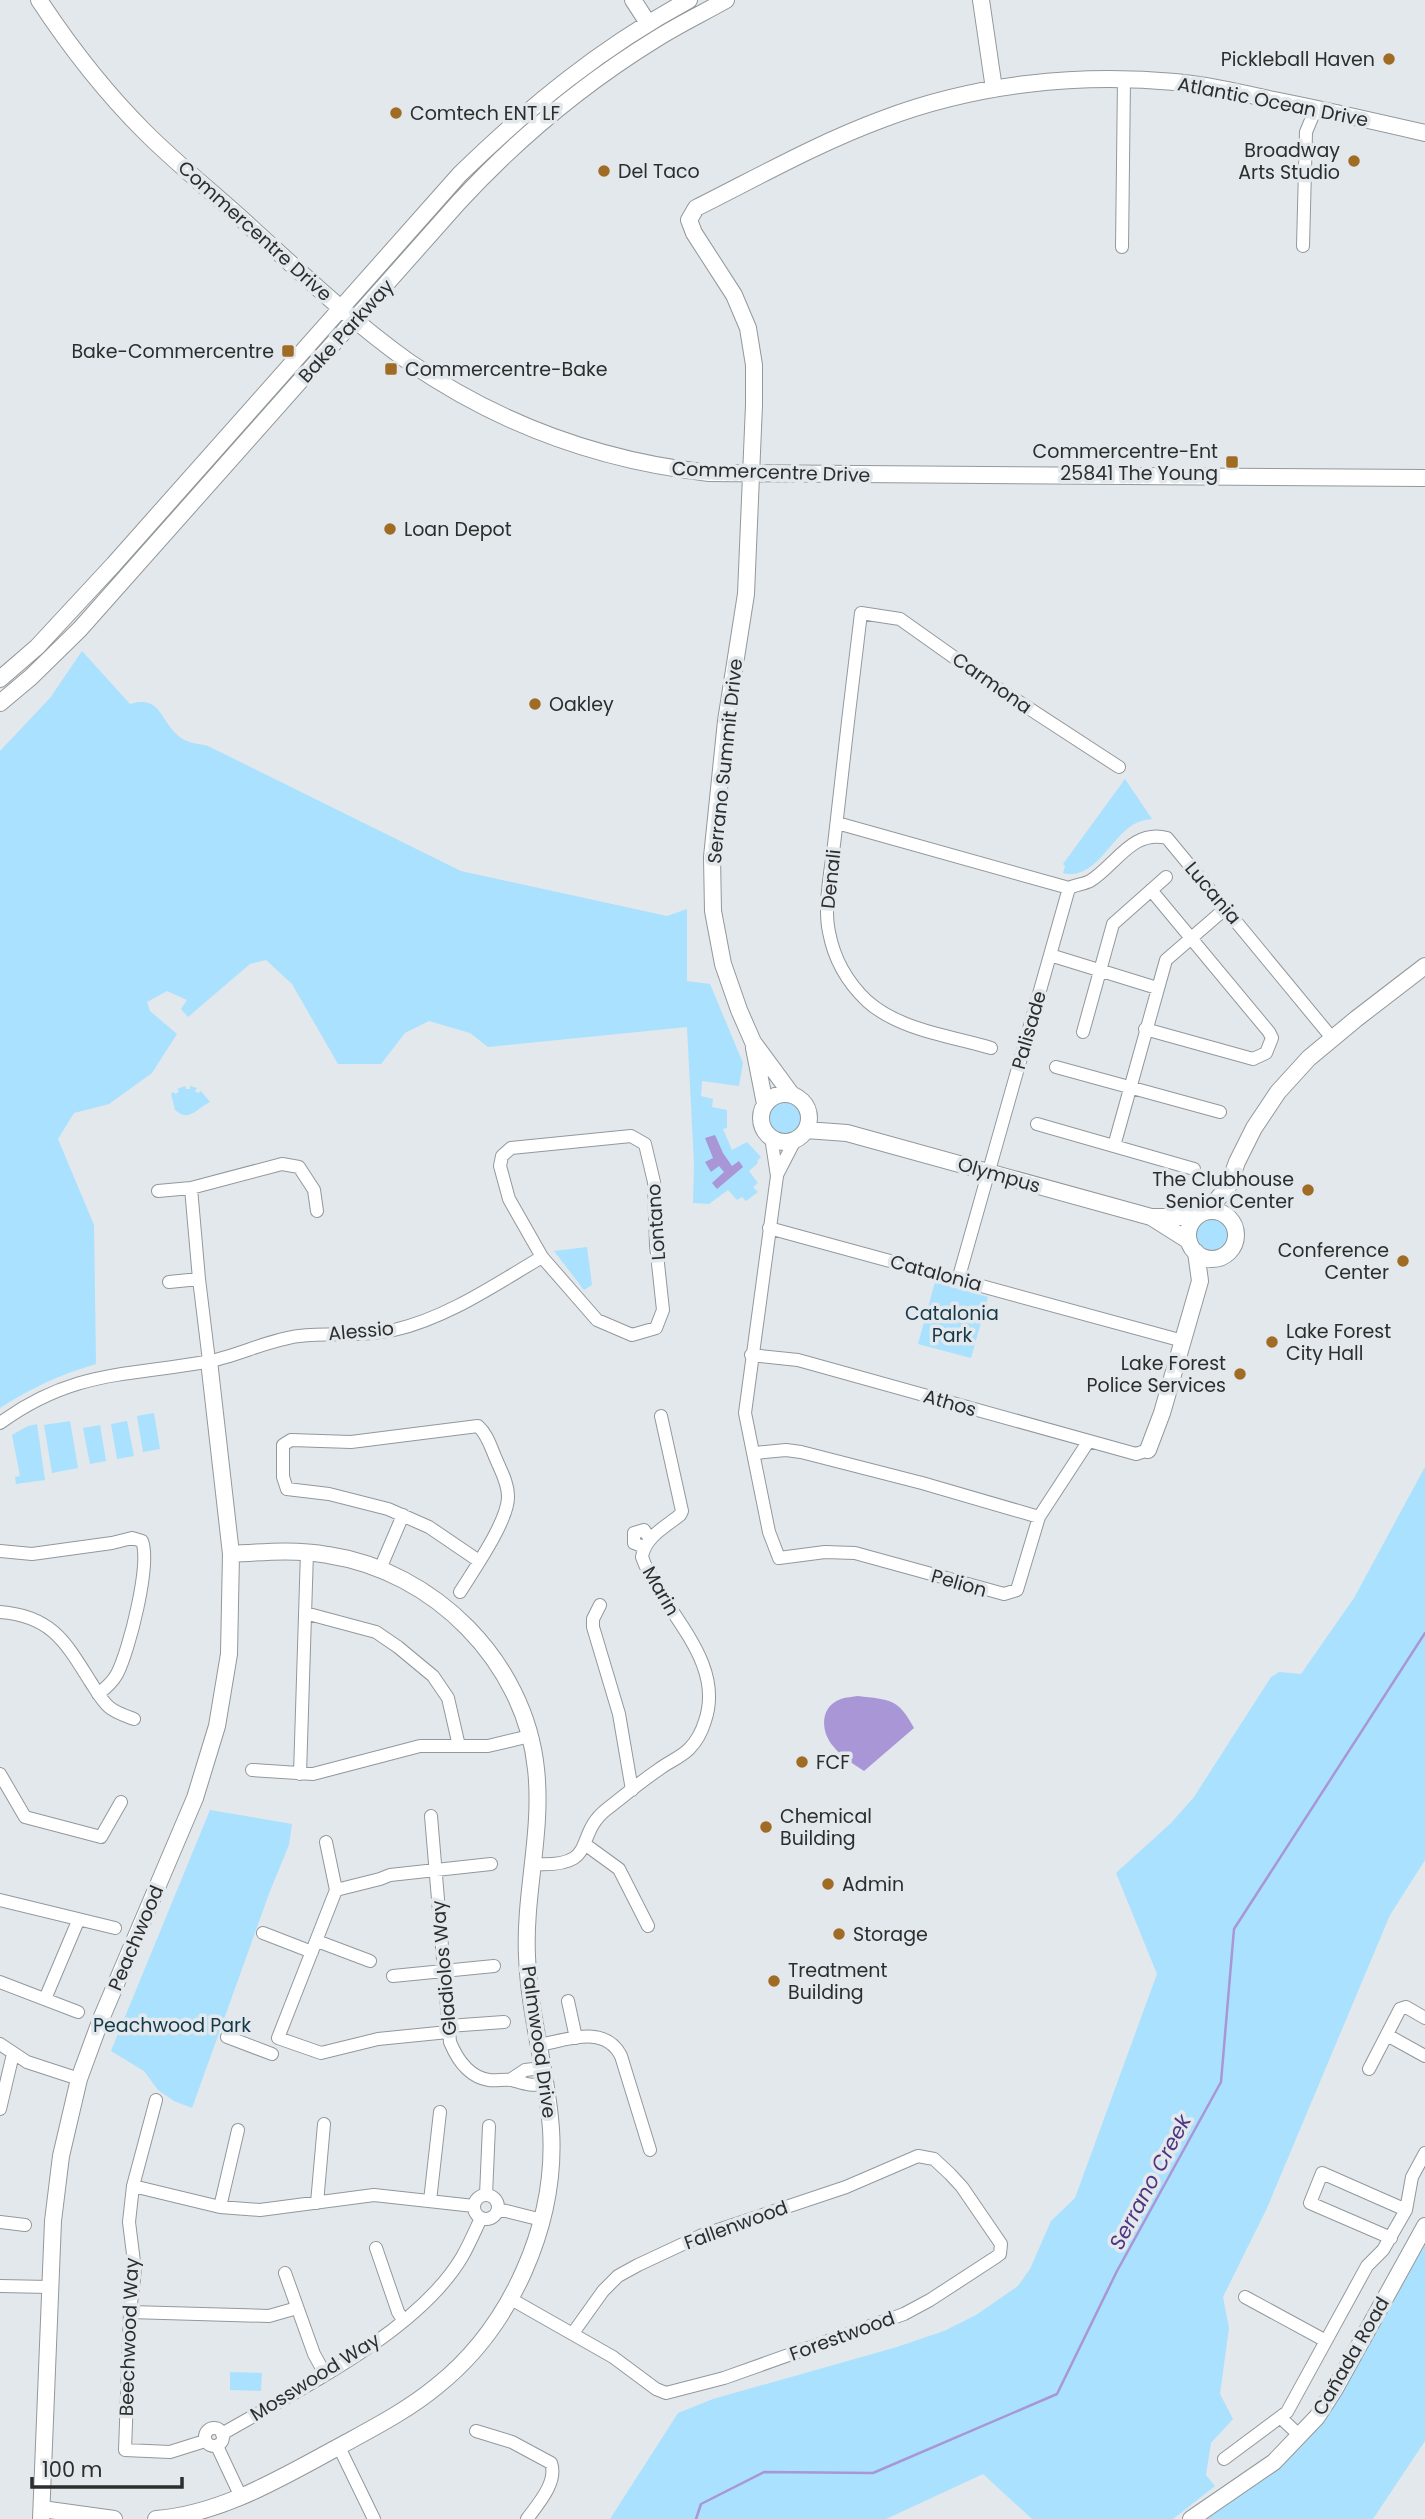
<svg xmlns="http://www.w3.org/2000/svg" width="1425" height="2519" viewBox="0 0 1425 2519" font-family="Poppins,sans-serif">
<rect width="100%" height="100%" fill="#e2e8eb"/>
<!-- green -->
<path fill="#aae1fe" d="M82,651L130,704C162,694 160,723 181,738C188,743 200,744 208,746L461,871L667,916L687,909V981L710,984L743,1063L739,1086L702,1081L701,1096L713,1099L712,1107L727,1110V1128L723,1129L732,1150L747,1142L761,1157L757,1161L758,1163L749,1171L758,1183L753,1187L758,1192L746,1201L742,1197L737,1200L728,1190L709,1204L693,1203L694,1164L687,1027L488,1047L470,1033L429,1021L405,1033L381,1064H338L292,984L266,960L250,964L188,1017L181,1009L187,1000L167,991L147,1002L150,1011L177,1034L152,1073L109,1104L74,1113L58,1139L94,1225L96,1364C61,1374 31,1388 0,1408V751L50,698Z
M1125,779L1152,819C1145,820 1138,821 1131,826C1109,841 1093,881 1063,873L1065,866L1063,864Z
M185,1086L186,1089H190V1086L197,1088L195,1091L198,1093L201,1091L210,1102C197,1108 189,1123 175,1110L171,1094L173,1092L176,1094L179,1091L177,1089Z
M769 1117a16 16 0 1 1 32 0a16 16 0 1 1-32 0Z
M1196 1234a16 16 0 1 1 32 0a16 16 0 1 1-32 0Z
M587,1247L592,1285L584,1290L554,1251Z
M935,1282L988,1297L971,1358L918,1344Z
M154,1413L160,1449L143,1452L137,1416Z
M70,1421L78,1468L52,1473L44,1425Z
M127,1421L134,1456L117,1459L111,1424Z
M37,1424L45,1480L16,1484L15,1477L20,1476L12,1435L28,1426Z
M100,1425L106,1461L90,1464L83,1428Z
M1425,1467V1860L1390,1915L1267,2208L1223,2297L1229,2328L1220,2394L1233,2419L1211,2443L1206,2475L1215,2486L1173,2519H1032L983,2474L886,2519H610L678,2413L713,2399L897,2347L944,2331L976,2315L1018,2286L1030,2269L1051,2221L1075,2198L1157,1974L1116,1873L1171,1823L1194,1797L1271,1677L1279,1672L1301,1674L1354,1598Z
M210,1810L292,1824L289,1845L270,1891L192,2108L174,2101L158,2090L144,2071L111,2051Z
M1425,2238V2441L1373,2519H1202L1285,2461Z
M230,2372L262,2373L261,2391L230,2390Z"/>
<!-- water -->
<path fill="#a896d6" d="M715,1135L723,1153L732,1166L739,1161L743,1167L717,1189L712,1183L724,1172L719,1166L711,1172L705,1162L713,1158L705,1138Z
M858,1696C890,1700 898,1698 914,1728L864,1771C853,1764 841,1756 833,1746C820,1731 820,1706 841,1699C846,1697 853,1697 858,1696Z"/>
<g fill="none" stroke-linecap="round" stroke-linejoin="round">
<!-- stream -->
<path stroke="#a896d6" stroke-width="2.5" d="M696,2519L701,2504L764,2472L873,2473L1057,2394L1117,2271L1221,2082L1234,1929L1425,1633"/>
<defs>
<path id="street" d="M1303,246L1306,132L1316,108
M1122,247L1124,79
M837,823L1069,888
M1069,888C1075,885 1084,884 1090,881C1116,865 1132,829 1167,838L1332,1038
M1050,955L1157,988
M1145,1029L1253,1059L1266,1053L1272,1038L1269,1032L1151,890
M1083,1032L1113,924L1166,877
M991,1048C951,1036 899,1030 867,1001C847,982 834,959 829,932C823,904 832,865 835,836C843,762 852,687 861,613L900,619L993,685L1119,767
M1056,1067L1220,1112
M1037,1124L1194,1169
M631,1136L645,1144L654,1182L656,1245L663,1310L656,1328L632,1335L597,1320L542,1257L509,1199L500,1166L502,1156L511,1148Z
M771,1137L777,1176L745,1413L769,1532L779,1558L825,1552L855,1553L1004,1594L1017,1590L1039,1517L1088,1442
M1114,1146L1166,960L1226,908
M777,1175L795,1140
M191,1188L199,1279L209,1361
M158,1191L191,1188L282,1164L299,1167L314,1190L317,1211
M769,1228L1183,1341
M958,1280L1069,888
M169,1282L199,1279
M751,1355L798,1360L1136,1454L1148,1450
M0,1423C72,1371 124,1376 206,1362C238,1356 267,1340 299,1336C330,1332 363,1337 394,1330C447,1318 496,1284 542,1257
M755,1453L786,1450L801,1452L922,1483L1039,1517
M644,1547L634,1543V1533L644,1530L650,1539
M0,1551L32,1554L112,1543L132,1538L142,1541C151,1565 129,1651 117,1674C112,1683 106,1688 98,1694
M380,1569L403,1515
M460,1592C473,1571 509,1520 508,1496C508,1483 501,1471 496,1459C491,1448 488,1435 478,1426L351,1442L291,1440L283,1445V1477L287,1489L329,1494L388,1509L429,1527L479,1561
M600,1605L593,1619V1627L619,1714L632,1790
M0,1612C51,1616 65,1641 90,1681C96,1690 101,1700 109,1707C116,1713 126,1716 134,1719
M305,1613L376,1632L398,1647L433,1676L448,1698L459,1746
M252,1770L313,1774L420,1746H488L530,1736
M0,1774L25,1817L101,1837L121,1802
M300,1774L307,1552
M431,1816L450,2042C457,2059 469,2077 489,2080C496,2081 504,2079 512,2080C526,2084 529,2086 545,2084
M326,1842L336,1890L278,2038L321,2053L378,2039L448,2032
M586,1845L619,1869L648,1926
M533,1864C601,1868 572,1836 607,1809C624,1796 640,1782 658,1770C668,1762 680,1758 689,1749C697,1741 702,1731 705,1721C726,1659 661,1611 642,1557C645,1537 665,1527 680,1515L682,1511L661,1416
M336,1890L380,1879L390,1875L491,1864
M0,1900L115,1928
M263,1933L312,1952
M317,1941L370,1961
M393,1976L494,1966
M0,1982L78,2012
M45,1999L78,1921
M568,2001L576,2038
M448,2026L504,2022
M1387,2035L1425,2056
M227,2037L272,2054
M0,2044L27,2062L79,2079
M539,2045C567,2040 605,2024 621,2056L650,2150
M1369,2069L1400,2009L1406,2007L1425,2018
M510,2080L525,2070L542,2068
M156,2100L133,2186L129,2222L135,2270L130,2312L125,2450L170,2452L205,2441
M0,2109L13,2054
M133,2186L220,2207L260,2210L374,2195L474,2206
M486,2195L489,2126
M474 2207a12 12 0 1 1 24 0a12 12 0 1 1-24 0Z
M430,2201L440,2112
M317,2203L324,2124
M220,2207L238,2130
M498,2209L542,2220
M0,2222L25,2225
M1391,2238L1310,2203L1322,2173L1406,2210
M376,2248L398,2312L403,2320
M285,2273L314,2354L325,2374
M0,2286L50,2287
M1245,2297L1326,2341
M511,2299L613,2357L656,2389L666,2393L724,2378L904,2314L930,2300L996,2257L1000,2254L1001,2244L962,2187L950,2174L934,2159L918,2156L846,2187L700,2236L638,2265L618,2276L603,2291L573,2333
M130,2312L269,2316L297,2308
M1281,2418L1300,2436
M205 2437a9 9 0 1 1 18 0a9 9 0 1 1-18 0Z
M476,2431L512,2442L551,2463C558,2482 538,2504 527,2519
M222,2434C297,2390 417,2333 462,2257C469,2245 475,2231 481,2218
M217,2446L241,2497
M339,2447L374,2519
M1224,2459L1287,2412L1367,2266L1383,2250L1406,2210L1412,2177L1425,2153"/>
<path id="secondary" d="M39,0C70,47 105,92 145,132C176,163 211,191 244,221C297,269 350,320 409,362C499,424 601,461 709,473L1425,478
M633,0L648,23
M981,0L994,89
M0,679L37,647L114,564L460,174C531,105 602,47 689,0
M0,703L31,677L80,629L458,203C516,140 583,84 656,39C678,25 703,13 726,0
M754,1048L765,1104
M761 1118a24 24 0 1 1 48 0a24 24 0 1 1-48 0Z
M792,1095L753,1042L739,1010L723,964L713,911L712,857L726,721L746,594L754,405V365L748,328L734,295L694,233L689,220L696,208C758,177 818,143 883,119C975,84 1077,73 1175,82C1207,85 1238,92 1269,99C1321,109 1373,121 1425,133
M806,1130L847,1133L1151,1217H1195
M1188 1235a24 24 0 1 1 48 0a24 24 0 1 1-48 0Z
M1207,1211L1228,1187L1237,1162L1254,1128L1278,1092L1309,1058L1356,1019L1425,966
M1151,1217L1189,1241
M1148,1450L1162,1413L1200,1281L1196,1252
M42,2509L114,2519
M41,2519L53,2221L61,2156L79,2079L101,2019L195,1798L217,1726L229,1654L231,1554L209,1361
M156,2519C223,2514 284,2476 342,2445C375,2427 408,2410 437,2386C511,2327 557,2224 551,2129C547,2071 529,2014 527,1956C524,1894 543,1832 536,1769C525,1662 434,1571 328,1555C296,1549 264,1552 231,1554
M1191,2519L1274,2462L1317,2417L1335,2389L1425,2226"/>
</defs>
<!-- street casing -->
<use href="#street" stroke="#93989b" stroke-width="14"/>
<!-- secondary casing -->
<use href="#secondary" stroke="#93989b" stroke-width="18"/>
<!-- street -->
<use href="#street" stroke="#fff" stroke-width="12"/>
<!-- secondary -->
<use href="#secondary" stroke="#fff" stroke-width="16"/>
</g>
<!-- markers -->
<g fill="#a06b24" stroke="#e2e8eb" stroke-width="2.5">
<circle cx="1389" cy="59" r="7"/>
<circle cx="396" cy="113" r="7"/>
<circle cx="1354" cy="161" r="7"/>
<circle cx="604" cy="171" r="7"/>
<rect x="281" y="344" width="14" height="14" rx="3.5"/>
<rect x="384" y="362" width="14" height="14" rx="3.5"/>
<rect x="1225" y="455" width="14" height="14" rx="3.5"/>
<circle cx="390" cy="529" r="7"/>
<circle cx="535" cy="704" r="7"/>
<circle cx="1308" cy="1190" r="7"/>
<circle cx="1403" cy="1261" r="7"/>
<circle cx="1272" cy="1342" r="7"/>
<circle cx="1240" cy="1374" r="7"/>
<circle cx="802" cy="1762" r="7"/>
<circle cx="766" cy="1827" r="7"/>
<circle cx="828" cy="1884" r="7"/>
<circle cx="839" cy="1934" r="7"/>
<circle cx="774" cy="1981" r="7"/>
</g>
<g text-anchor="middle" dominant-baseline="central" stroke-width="7" stroke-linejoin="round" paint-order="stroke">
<!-- poi labels -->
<g font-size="19" fill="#2b2d2e" stroke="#e2e8eb" text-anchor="start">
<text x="1375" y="59" text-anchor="end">Pickleball Haven</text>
<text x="410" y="113">Comtech ENT LF</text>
<text x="1340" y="150" text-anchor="end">Broadway<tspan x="1340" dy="22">Arts Studio</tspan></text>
<text x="618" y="171">Del Taco</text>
<text x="274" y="351" text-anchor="end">Bake-Commercentre</text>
<text x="405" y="369">Commercentre-Bake</text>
<text x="1218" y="451" text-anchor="end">Commercentre-Ent<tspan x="1218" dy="22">25841 The Young</tspan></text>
<text x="404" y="529">Loan Depot</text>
<text x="549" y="704">Oakley</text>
<text x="1294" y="1179" text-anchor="end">The Clubhouse<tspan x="1294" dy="22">Senior Center</tspan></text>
<text x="1389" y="1250" text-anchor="end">Conference<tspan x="1389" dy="22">Center</tspan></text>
<text x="1286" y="1331">Lake Forest<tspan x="1286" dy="22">City Hall</tspan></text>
<text x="1226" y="1363" text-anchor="end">Lake Forest<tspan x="1226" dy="22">Police Services</tspan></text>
<text x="816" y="1762">FCF</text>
<text x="780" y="1816">Chemical<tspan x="780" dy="22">Building</tspan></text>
<text x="842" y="1884">Admin</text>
<text x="853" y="1934">Storage</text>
<text x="788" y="1970">Treatment<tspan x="788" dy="22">Building</tspan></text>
</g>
<!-- street labels -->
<g font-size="19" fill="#2b2d2e" stroke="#e2e8eb">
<text transform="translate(1273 102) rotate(11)">Atlantic Ocean Drive</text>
<text transform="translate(255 231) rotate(42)">Commercentre Drive</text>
<text transform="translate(346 331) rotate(-48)">Bake Parkway</text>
<text transform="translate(771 472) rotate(2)">Commercentre Drive</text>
<text transform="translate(992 683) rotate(35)">Carmona</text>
<text transform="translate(725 761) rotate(-84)">Serrano Summit Drive</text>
<text transform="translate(831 879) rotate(-84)">Denali</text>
<text transform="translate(1213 893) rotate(50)">Lucania</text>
<text transform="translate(1029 1030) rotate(-74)">Palisade</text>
<text transform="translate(999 1175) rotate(16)">Olympus</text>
<text transform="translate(656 1222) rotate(-94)">Lontano</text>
<text transform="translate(936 1273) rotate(15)">Catalonia</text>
<text transform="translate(361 1331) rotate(-5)">Alessio</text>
<text transform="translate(950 1403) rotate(16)">Athos</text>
<text transform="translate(959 1583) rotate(16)">Pelion</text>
<text transform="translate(661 1591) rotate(60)">Marin</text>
<text transform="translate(136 1938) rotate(-67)">Peachwood</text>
<text transform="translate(444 1968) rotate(-95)">Gladiolos Way</text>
<text transform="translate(539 2042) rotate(82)">Palmwood Drive</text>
<text transform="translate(736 2225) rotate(-20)">Fallenwood</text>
<text transform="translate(842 2336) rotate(-20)">Forestwood</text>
<text transform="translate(129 2337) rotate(-88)">Beechwood Way</text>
<text transform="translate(1351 2356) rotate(-60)">Cañada Road</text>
<text transform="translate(315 2377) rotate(-32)">Mosswood Way</text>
</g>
<!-- park labels -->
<g font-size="19" fill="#163949" stroke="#e2e8eb">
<text x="952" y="1313">Catalonia<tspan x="952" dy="22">Park</tspan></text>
<text x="172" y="2025">Peachwood Park</text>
</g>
<!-- water labels -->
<g font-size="21" font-style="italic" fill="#503582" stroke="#e2e8eb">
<text transform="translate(1150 2182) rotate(-62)">Serrano Creek</text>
</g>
</g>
<!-- scale -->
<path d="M32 2477v10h150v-10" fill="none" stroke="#2b2d2e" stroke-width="3.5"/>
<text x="42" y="2477" font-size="21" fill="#2b2d2e" stroke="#e2e8eb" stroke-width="5" paint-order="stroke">100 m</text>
</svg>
